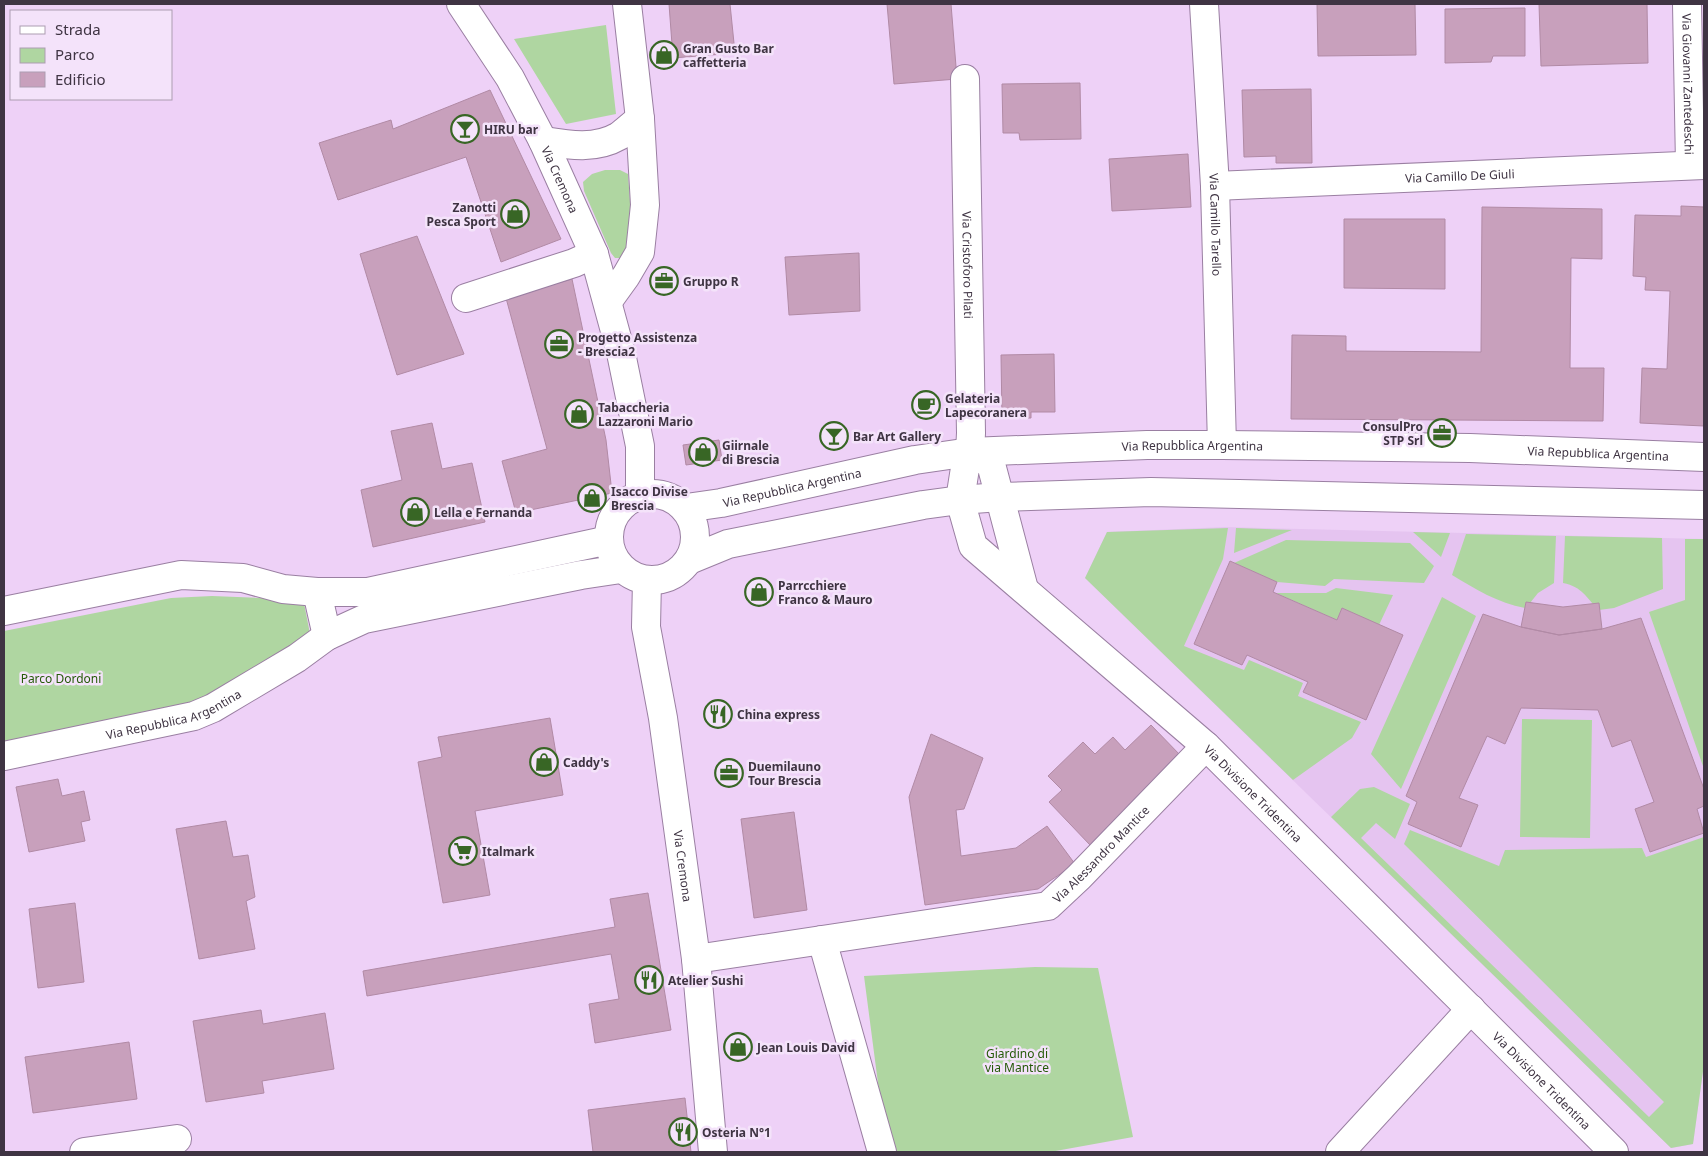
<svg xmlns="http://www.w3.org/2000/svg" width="1708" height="1156" viewBox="0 0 1708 1156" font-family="'Noto Sans',sans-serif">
<rect width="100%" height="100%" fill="#eed1f7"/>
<!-- built -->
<path fill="#e5c4f0" d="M1225,527L1704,539V1064L1693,1144L1671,1148L1085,578L1107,532Z"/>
<!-- green -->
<path fill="#afd6a1" d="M606,25L616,114L566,124L514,39Z
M605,170H620L628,174L630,201V246L622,258H615L611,253L584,191L583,182L592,174Z
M1228,528L1223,559L1184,646L1244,670L1249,660L1303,683L1298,696L1361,722L1352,738L1293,780L1085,578L1107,532Z
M1236,528L1292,530L1234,553Z
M1413,532L1450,533L1441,557Z
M1466,534L1556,536L1554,583L1538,593L1530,603L1526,602L1525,608C1498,603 1475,589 1452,575Z
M1565,536L1662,538L1663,589L1614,608L1599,610C1586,598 1583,587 1563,583Z
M1685,539H1704V769L1649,612L1685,600Z
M1286,540L1410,543L1434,566L1424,583L1334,579L1325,586L1277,582L1234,563Z
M1336,588L1393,595L1379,625L1342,608L1337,620L1276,593H1326Z
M212,596L283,599L304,603L311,639L210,699L4,749V631L171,598Z
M1442,597L1476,616L1401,789L1371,754Z
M1522,719L1592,720L1590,838L1520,837Z
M1374,787L1410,804L1395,839L1376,823L1361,838L1649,1117L1664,1102L1404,844L1410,830L1499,866L1505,850L1642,848L1646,857L1704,837V1064L1693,1144L1671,1148L1331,817L1360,789Z
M1035,967L1098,968L1133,1137L1050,1152H887L864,976Z"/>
<!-- building -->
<path fill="#c8a0bc" stroke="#b18aa5" d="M669,4H730L735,53L673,58Z
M887,4H951L957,79L894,84Z
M1317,4H1415L1416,55L1318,56Z
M1539,4H1647L1648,63L1541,66Z
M1525,8V56H1493L1491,62L1445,63V9Z
M1080,83L1081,139L1020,140L1019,133H1003L1002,84Z
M1698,86H1704V153H1699Z
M1311,89L1312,163H1276V156L1244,157L1242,90Z
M490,90L561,239L501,262L466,157L338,200L319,143L391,120L393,129Z
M1188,154L1191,207L1112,211L1109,159Z
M1681,206L1704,207V426L1640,423L1642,368L1667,369L1670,291L1645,290L1646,277L1633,276L1635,215L1681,216Z
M1482,207L1602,209V259L1571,258L1570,368H1604L1603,421L1291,419L1292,335L1346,336V351L1481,352Z
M1344,219H1445V289L1344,288Z
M417,236L464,354L397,375L360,254Z
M859,253L860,311L789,315L785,257Z
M572,279L606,440L612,493L516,513L502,461L547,449L506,298Z
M1054,354L1055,412H1031V418H1002L1001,355Z
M432,423L442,469L472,463L485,522L373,547L361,490L402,480L391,431Z
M719,440L722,460L686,465L683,445Z
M1230,561L1277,582L1273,592L1337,620L1342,608L1403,635L1366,720L1303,692L1308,682L1247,655L1242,665L1194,644Z
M1526,602L1563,607L1599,603L1602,629L1559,635L1521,627Z
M1483,614L1521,627L1559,635L1602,629L1641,618L1704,789V806L1697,809L1704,833L1650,852L1635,809L1654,802L1631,740L1612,747L1598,710L1521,708L1505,744L1487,736L1459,798L1478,805L1461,847L1408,824L1417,802L1406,796Z
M550,718L563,795L475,811L490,895L443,903L418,762L442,757L438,737Z
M1151,725L1181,756L1090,845L1049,802L1062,790L1048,776L1083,742L1095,754L1113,737L1125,750Z
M931,734L983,758L964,809L956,810L961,856L1016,848L1047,826L1075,864L1038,889L925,905L909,797Z
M58,779L62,796L84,791L90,820L81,822L85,841L29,852L16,787Z
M794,812L807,910L754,918L741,819Z
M226,821L233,857L248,855L255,897L246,901L255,949L199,959L176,829Z
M648,893L671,1030L595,1043L589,1004L619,999L611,954L367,996L363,971L615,927L610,899Z
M75,903L84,982L38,988L29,909Z
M261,1010L263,1024L325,1013L334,1069L262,1081L264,1093L206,1102L193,1021Z
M129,1042L137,1099L33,1113L25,1057Z
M685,1098L691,1152H593L588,1110Z"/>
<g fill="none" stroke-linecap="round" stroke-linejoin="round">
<defs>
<g id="street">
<path id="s1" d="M461,4L510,78L543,141L594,254L621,353L640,446V493"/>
<path id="s2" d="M1204,4L1215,186L1222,445"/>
<path id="s3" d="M1687,4L1690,165"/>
<path id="s4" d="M965,79L971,433L970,452L965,468L960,500L973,546L1206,746L1614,1152"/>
<path d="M543,141C568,145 595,150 619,136C626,131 633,124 640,119"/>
<path id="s5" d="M1215,186L1704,165"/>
<path d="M466,298L574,263L594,254"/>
<path d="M608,301L626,276L640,252L645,205L640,119L627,4"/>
<path d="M970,452L991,464L1024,589"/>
<circle cx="652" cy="537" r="43"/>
<path id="s6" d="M686,508L721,503L915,460L970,452L1147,445H1222L1470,448L1704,457"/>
<path d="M689,560L728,544L923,505L960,500L1000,497L1151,492L1704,505"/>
<path id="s7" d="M647,580L646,627L663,718L696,959L713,1152"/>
<path d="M317,592L327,636"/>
<path d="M4,611L181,575L243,578L283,589L317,592H368L609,540"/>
<path id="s8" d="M4,756L194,716L213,708L297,658L327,636L364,619L581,575L621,569"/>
<path d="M822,940L882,1152"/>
<path id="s9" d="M696,959L1048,906L1079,877L1206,746"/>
<path d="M84,1152L177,1139"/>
<path d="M1340,1152L1471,1009"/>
</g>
</defs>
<!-- street casing -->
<use href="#street" stroke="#9a7fa2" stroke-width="30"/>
<!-- street -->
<use href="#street" stroke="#fff" stroke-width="28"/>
</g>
<!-- icons -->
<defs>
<symbol id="shop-ring" viewBox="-11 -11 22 22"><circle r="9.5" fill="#f4e3fa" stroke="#386625" stroke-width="1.5"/><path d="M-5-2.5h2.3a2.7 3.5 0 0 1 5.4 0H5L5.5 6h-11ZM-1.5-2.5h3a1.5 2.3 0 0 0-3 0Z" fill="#386625"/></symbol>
<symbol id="bar-ring" viewBox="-11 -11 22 22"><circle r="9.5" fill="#f4e3fa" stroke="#386625" stroke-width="1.5"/><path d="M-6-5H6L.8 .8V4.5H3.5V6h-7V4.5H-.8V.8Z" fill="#386625"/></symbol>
<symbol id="office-ring" viewBox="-11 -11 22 22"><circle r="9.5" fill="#f4e3fa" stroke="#386625" stroke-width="1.5"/><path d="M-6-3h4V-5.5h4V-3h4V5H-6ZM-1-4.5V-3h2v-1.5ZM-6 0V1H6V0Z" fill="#386625"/></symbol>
<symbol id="cafe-ring" viewBox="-11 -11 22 22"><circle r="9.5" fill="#f4e3fa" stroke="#386625" stroke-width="1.5"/><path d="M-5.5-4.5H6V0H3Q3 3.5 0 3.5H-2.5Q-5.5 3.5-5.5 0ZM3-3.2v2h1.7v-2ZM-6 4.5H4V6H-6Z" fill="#386625"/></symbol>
<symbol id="restaurant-ring" viewBox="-11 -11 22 22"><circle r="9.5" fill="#f4e3fa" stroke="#386625" stroke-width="1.5"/><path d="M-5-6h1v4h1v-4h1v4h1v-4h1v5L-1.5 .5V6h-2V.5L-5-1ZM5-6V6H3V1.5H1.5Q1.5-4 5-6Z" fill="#386625"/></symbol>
<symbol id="supermarket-ring" viewBox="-11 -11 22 22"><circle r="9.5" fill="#f4e3fa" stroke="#386625" stroke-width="1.5"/><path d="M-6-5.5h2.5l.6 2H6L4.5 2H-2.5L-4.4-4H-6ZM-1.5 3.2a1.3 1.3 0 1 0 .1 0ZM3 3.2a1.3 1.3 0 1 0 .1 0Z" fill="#386625"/></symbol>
</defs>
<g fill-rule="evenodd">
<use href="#shop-ring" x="648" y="39" width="32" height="32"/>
<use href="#bar-ring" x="449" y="113" width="32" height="32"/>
<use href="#shop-ring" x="499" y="198" width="32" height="32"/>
<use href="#office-ring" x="648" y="265" width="32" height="32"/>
<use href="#office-ring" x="543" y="328" width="32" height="32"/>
<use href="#cafe-ring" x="910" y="389" width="32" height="32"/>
<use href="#shop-ring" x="563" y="398" width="32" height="32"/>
<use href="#office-ring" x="1426" y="417" width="32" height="32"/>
<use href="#bar-ring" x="818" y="420" width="32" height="32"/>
<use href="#shop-ring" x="687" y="436" width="32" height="32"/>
<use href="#shop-ring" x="576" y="482" width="32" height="32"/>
<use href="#shop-ring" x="399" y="496" width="32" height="32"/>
<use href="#shop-ring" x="743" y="576" width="32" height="32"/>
<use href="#restaurant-ring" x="702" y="698" width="32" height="32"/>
<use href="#shop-ring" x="528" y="746" width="32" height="32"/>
<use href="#office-ring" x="713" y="757" width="32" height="32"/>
<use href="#supermarket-ring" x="447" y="835" width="32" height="32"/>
<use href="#restaurant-ring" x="633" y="964" width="32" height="32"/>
<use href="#shop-ring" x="722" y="1031" width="32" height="32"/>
<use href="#restaurant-ring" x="667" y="1116" width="32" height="32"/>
</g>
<g text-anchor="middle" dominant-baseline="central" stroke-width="5" stroke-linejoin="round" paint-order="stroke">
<!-- poi labels -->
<g font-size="12" font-weight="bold" fill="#3f3443" stroke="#f4e3fa" text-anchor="start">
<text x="683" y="48">Gran Gusto Bar<tspan x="683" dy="14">caffetteria</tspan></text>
<text x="484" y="129">HIRU bar</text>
<text x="496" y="207" text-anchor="end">Zanotti<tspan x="496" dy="14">Pesca Sport</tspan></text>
<text x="683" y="281">Gruppo R</text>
<text x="578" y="337">Progetto Assistenza<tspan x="578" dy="14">- Brescia2</tspan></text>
<text x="945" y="398">Gelateria<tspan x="945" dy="14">Lapecoranera</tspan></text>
<text x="598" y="407">Tabaccheria<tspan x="598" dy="14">Lazzaroni Mario</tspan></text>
<text x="1423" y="426" text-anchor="end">ConsulPro<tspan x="1423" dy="14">STP Srl</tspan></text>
<text x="853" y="436">Bar Art Gallery</text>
<text x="722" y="445">Giirnale<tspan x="722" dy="14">di Brescia</tspan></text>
<text x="611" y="491">Isacco Divise<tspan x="611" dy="14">Brescia</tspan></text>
<text x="434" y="512">Lella e Fernanda</text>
<text x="778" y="585">Parrcchiere<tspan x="778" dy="14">Franco &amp; Mauro</tspan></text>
<text x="737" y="714">China express</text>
<text x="563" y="762">Caddy's</text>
<text x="748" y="766">Duemilauno<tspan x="748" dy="14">Tour Brescia</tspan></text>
<text x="482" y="851">Italmark</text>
<text x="668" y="980">Atelier Sushi</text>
<text x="757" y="1047">Jean Louis David</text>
<text x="702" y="1132">Osteria N°1</text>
</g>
<!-- street labels -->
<g font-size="12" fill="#3f3443" stroke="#f4e3fa">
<text stroke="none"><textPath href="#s3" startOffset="80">Via Giovanni Zantedeschi</textPath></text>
<text stroke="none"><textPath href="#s5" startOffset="245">Via Camillo De Giuli</textPath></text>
<text stroke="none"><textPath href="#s1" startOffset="202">Via Cremona</textPath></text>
<text stroke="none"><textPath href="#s2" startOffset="221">Via Camillo Tarello</textPath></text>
<text stroke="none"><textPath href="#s4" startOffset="186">Via Cristoforo Pilati</textPath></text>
<text stroke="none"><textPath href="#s6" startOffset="512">Via Repubblica Argentina</textPath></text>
<text stroke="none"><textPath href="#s6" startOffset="918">Via Repubblica Argentina</textPath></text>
<text stroke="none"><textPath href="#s6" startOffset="108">Via Repubblica Argentina</textPath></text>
<text stroke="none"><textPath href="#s8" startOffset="175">Via Repubblica Argentina</textPath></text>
<text stroke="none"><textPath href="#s4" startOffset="844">Via Divisione Tridentina</textPath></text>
<text stroke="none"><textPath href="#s9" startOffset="430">Via Alessandro Mantice</textPath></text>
<text stroke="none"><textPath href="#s7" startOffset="289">Via Cremona</textPath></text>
<text stroke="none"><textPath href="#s4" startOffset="1251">Via Divisione Tridentina</textPath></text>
</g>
<!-- park labels -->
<g font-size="12" fill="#255a08" stroke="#f4e3fa">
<text x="61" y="678">Parco Dordoni</text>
<text x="1017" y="1053">Giardino di<tspan x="1017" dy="14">via Mantice</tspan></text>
</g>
</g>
<!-- border -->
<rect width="1708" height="1156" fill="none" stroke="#3f3443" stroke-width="10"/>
<!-- legend -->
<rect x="10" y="10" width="162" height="90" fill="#f4e3fa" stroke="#ac9db1"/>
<rect x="20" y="26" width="25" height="8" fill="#ffffff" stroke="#ac9db1"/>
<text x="55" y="35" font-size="15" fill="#3f3443">Strada</text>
<rect x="20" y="48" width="25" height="15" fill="#afd6a1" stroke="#ac9db1"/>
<text x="55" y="60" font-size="15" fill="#3f3443">Parco</text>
<rect x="20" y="72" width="25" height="15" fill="#c8a0bc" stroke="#ac9db1"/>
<text x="55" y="85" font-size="15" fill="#3f3443">Edificio</text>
</svg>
